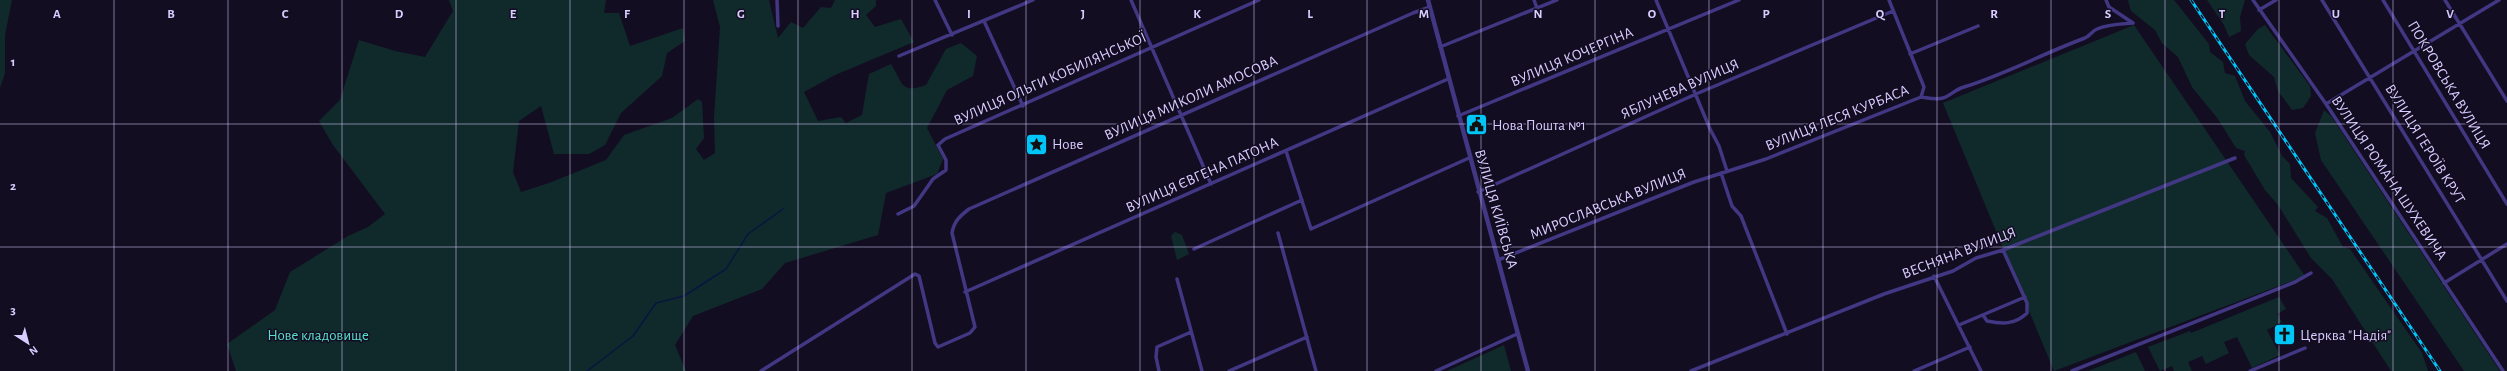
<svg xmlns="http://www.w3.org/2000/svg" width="2507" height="371" viewBox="0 0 2507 371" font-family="'Alegreya Sans',sans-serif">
<rect width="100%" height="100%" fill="#130d22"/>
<!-- green -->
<path fill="#102a2c" d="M0,0H12L5,35V73L0,88Z
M449,0H606L604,13H619L630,46L683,28L685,41L667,53L662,76L621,113L605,145L589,154H554L541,106L519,121L513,172L521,192L549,183L606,160L624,135L672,118L698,99L702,102L704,138L696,149L704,160L715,153L714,118L720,27L713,0H769L778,38L791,22L803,28L821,7L831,8L835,0H876V6L866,15L875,27L901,19L914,42L835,75L804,92L818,121L841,117L846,123L862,115L869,74L891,64C903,84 901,94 926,85L946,49L961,43L977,56L973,76L947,90L927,128L943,159L937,174L886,193L878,235L785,263L762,289L693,316L675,345L686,371H236L227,344L275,310L290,272L348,236L368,227L385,214L333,145L319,121L340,100L359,40L395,51L425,57L453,11Z
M2128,0H2174L2209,44L2210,52L2223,62L2225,73L2235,76L2245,101L2270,132L2282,156L2290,164L2291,178L2318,207L2315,211L2327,218L2343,247L2350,249L2422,353L2428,371H2391L2332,279L2311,258L2278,205L2265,190L2244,155L2245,151L2236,148L2218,119L2192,87L2178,57L2162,43L2155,30L2131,11Z
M2207,0H2245L2240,17L2241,31L2229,37L2224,25Z
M2134,25L2305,276L2054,371L1943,103Z
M2265,25L2310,86L2311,96L2303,108L2292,110L2278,91L2274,77L2249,55L2245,44L2258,29Z
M2324,110L2331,116L2500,371H2464L2321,160L2315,133Z
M1175,232L1182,235L1189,254L1177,260L1171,236Z
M2279,297L2286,309L2277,314L2282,322L2267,330L2280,355L2252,368L2237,337L2224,342L2229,353L2206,364L2202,356L2188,362L2192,371H2174L2172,366L2160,371L2148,347L2190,331L2191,333Z
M1504,345L1511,371H1447Z
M2136,352L2145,371H2088Z"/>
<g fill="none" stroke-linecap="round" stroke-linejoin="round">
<!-- stream -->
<path stroke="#08163f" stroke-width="1.5" d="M587,371L633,336L656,303L684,296L726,269L748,234L783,209"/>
<!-- minor -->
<path stroke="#413782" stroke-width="3.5" d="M777,0L778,26
M935,0L952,35
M1131,0L1211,184
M1534,0L1537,8
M1656,0L1710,129L1719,146L1727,171
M1889,0L1924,87L1921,97
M2106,0L2109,7L2133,23
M2253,0L2326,104L2503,371
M2322,0L2507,301
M2383,0L2507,204
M2445,0L2507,101
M2259,10L2276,0
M984,21L1023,106
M1440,47L1557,0
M1910,54L1978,26
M899,56L1033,0
M2326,104L2499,0
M1458,116L1739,0
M1286,151L1311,229L1469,158
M1721,173L1732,206L1741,216L1787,334
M1478,192L1696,94L1893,11
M898,214L914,206L933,179L946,170V160L938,145L945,139L1259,0
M1278,233L1316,371
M1194,249L1302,200
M1498,260L1694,182L1766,159L1921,97C1928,98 1937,100 1943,98C1950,96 1956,89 1964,87C2006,74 2044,53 2085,38C2090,36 2092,31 2097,29C2108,24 2121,24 2133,23
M1934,276L1981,371
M1177,279L1202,371
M2444,283L2507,244
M965,292L1448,79
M1983,315L1987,321C2002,324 2015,325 2027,313V303L2003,250
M1959,325L2025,297
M761,371L915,274L919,276L935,343L938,347L970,333L975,327L952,233C954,221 960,216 969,209L1413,13L1430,7
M1159,371L1156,357L1157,347L1191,332
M1229,371L1307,337
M1436,371L1517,334
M1691,371L1884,294L1953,271L1976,258L2003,250L2235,158
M1914,371L1970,347
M2072,371L2295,282L2311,273
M2250,371L2305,348"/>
<!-- tertiary -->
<path stroke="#413782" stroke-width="4.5" d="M1428,0L1528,371"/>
<defs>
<path id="rail" d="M2191,0L2440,371"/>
</defs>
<!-- rail casing -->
<use href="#rail" stroke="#00c6f8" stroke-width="3"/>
<!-- rail -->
<use href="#rail" stroke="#130d22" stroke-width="1.5" stroke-dasharray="4.5" stroke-linecap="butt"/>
</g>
<!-- grid -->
<path fill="none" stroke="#d8cdff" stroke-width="1" stroke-opacity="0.55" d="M114,0V371M228,0V371M342,0V371M456,0V371M570,0V371M684,0V371M798,0V371M912,0V371M1026,0V371M1140,0V371M1254,0V371M1367,0V371M1481,0V371M1595,0V371M1709,0V371M1823,0V371M1937,0V371M2051,0V371M2165,0V371M2279,0V371M2393,0V371M0,124H2507M0,247H2507"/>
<!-- icons -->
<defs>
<symbol id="civic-square" viewBox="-11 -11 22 22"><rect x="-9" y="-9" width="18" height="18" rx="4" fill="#00c6f8" stroke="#130d22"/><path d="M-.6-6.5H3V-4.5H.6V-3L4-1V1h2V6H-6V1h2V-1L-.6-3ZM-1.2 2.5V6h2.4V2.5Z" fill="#111"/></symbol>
<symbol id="sight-square" viewBox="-11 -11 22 22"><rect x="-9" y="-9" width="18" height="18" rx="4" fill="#00c6f8" stroke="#130d22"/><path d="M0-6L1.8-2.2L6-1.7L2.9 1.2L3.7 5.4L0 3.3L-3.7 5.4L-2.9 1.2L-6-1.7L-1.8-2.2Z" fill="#111"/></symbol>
<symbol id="church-square" viewBox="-11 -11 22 22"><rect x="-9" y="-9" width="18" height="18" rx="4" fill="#00c6f8" stroke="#130d22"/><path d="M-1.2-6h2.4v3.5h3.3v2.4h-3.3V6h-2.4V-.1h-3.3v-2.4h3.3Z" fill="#111"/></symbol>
</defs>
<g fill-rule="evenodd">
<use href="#civic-square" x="1464" y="112" width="25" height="25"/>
<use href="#sight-square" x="1024" y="132" width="25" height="25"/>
<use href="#church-square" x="2272" y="322" width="25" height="25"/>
</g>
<g text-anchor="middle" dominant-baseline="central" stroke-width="3" stroke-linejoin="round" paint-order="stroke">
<!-- street labels -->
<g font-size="15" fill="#d8cdff" stroke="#130d22">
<text transform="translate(1572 57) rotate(-23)">ВУЛИЦЯ КОЧЕРГІНА</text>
<text transform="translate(1050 79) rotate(-24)">ВУЛИЦЯ ОЛЬГИ КОБИЛЯНСЬКОЇ</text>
<text transform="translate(2449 85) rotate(59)">ПОКРОВСЬКА ВУЛИЦЯ</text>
<text transform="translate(1680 89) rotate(-24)">ЯБЛУНЕВА ВУЛИЦЯ</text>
<text transform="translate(1191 98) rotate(-24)">ВУЛИЦЯ МИКОЛИ АМОСОВА</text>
<text transform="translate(1837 118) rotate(-22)">ВУЛИЦЯ ЛЕСЯ КУРБАСА</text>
<text transform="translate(2425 144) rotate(58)">ВУЛИЦЯ ГЕРОЇВ КРУТ</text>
<text transform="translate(1202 175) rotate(-24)">ВУЛИЦЯ ЄВГЕНА ПАТОНА</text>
<text transform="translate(2389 178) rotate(56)">ВУЛИЦЯ РОМАНА ШУХЕВИЧА</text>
<text transform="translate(1608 204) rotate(-22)">МИРОСЛАВСЬКА ВУЛИЦЯ</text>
<text transform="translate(1496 209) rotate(74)">ВУЛИЦЯ КИЇВСЬКА</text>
<text transform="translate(1959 253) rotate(-21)">ВЕСНЯНА ВУЛИЦЯ</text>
</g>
<!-- poi labels -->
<g font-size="15" fill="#d8cdff" stroke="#130d22" text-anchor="start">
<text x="1492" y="125">Нова Пошта №1</text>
<text x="1052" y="144">Нове</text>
<text x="2300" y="335">Церква "Надія"</text>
</g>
<!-- park labels -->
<g font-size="15" fill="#57e1cd" stroke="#130d22">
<text x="318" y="335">Нове кладовище</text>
</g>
</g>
<g font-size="13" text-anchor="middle" font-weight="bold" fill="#d8cdff" stroke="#130d22" stroke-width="3" stroke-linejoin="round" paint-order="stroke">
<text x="57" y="18">A</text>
<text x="171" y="18">B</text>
<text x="285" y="18">C</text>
<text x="399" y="18">D</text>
<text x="513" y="18">E</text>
<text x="627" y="18">F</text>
<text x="741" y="18">G</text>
<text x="855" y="18">H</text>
<text x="969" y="18">I</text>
<text x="1083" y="18">J</text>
<text x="1197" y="18">K</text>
<text x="1310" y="18">L</text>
<text x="1424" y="18">M</text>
<text x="1538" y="18">N</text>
<text x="1652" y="18">O</text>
<text x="1766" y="18">P</text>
<text x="1880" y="18">Q</text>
<text x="1994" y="18">R</text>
<text x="2108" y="18">S</text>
<text x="2222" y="18">T</text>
<text x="2336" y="18">U</text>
<text x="2450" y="18">V</text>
<text x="13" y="66">1</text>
<text x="13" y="190">2</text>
<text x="13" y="314">3</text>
</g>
<!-- north arrow -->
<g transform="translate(28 343) rotate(144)" stroke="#130d22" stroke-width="3" paint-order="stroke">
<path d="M0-3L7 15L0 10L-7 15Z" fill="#d8cdff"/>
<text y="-6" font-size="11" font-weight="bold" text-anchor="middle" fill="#d8cdff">N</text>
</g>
</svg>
